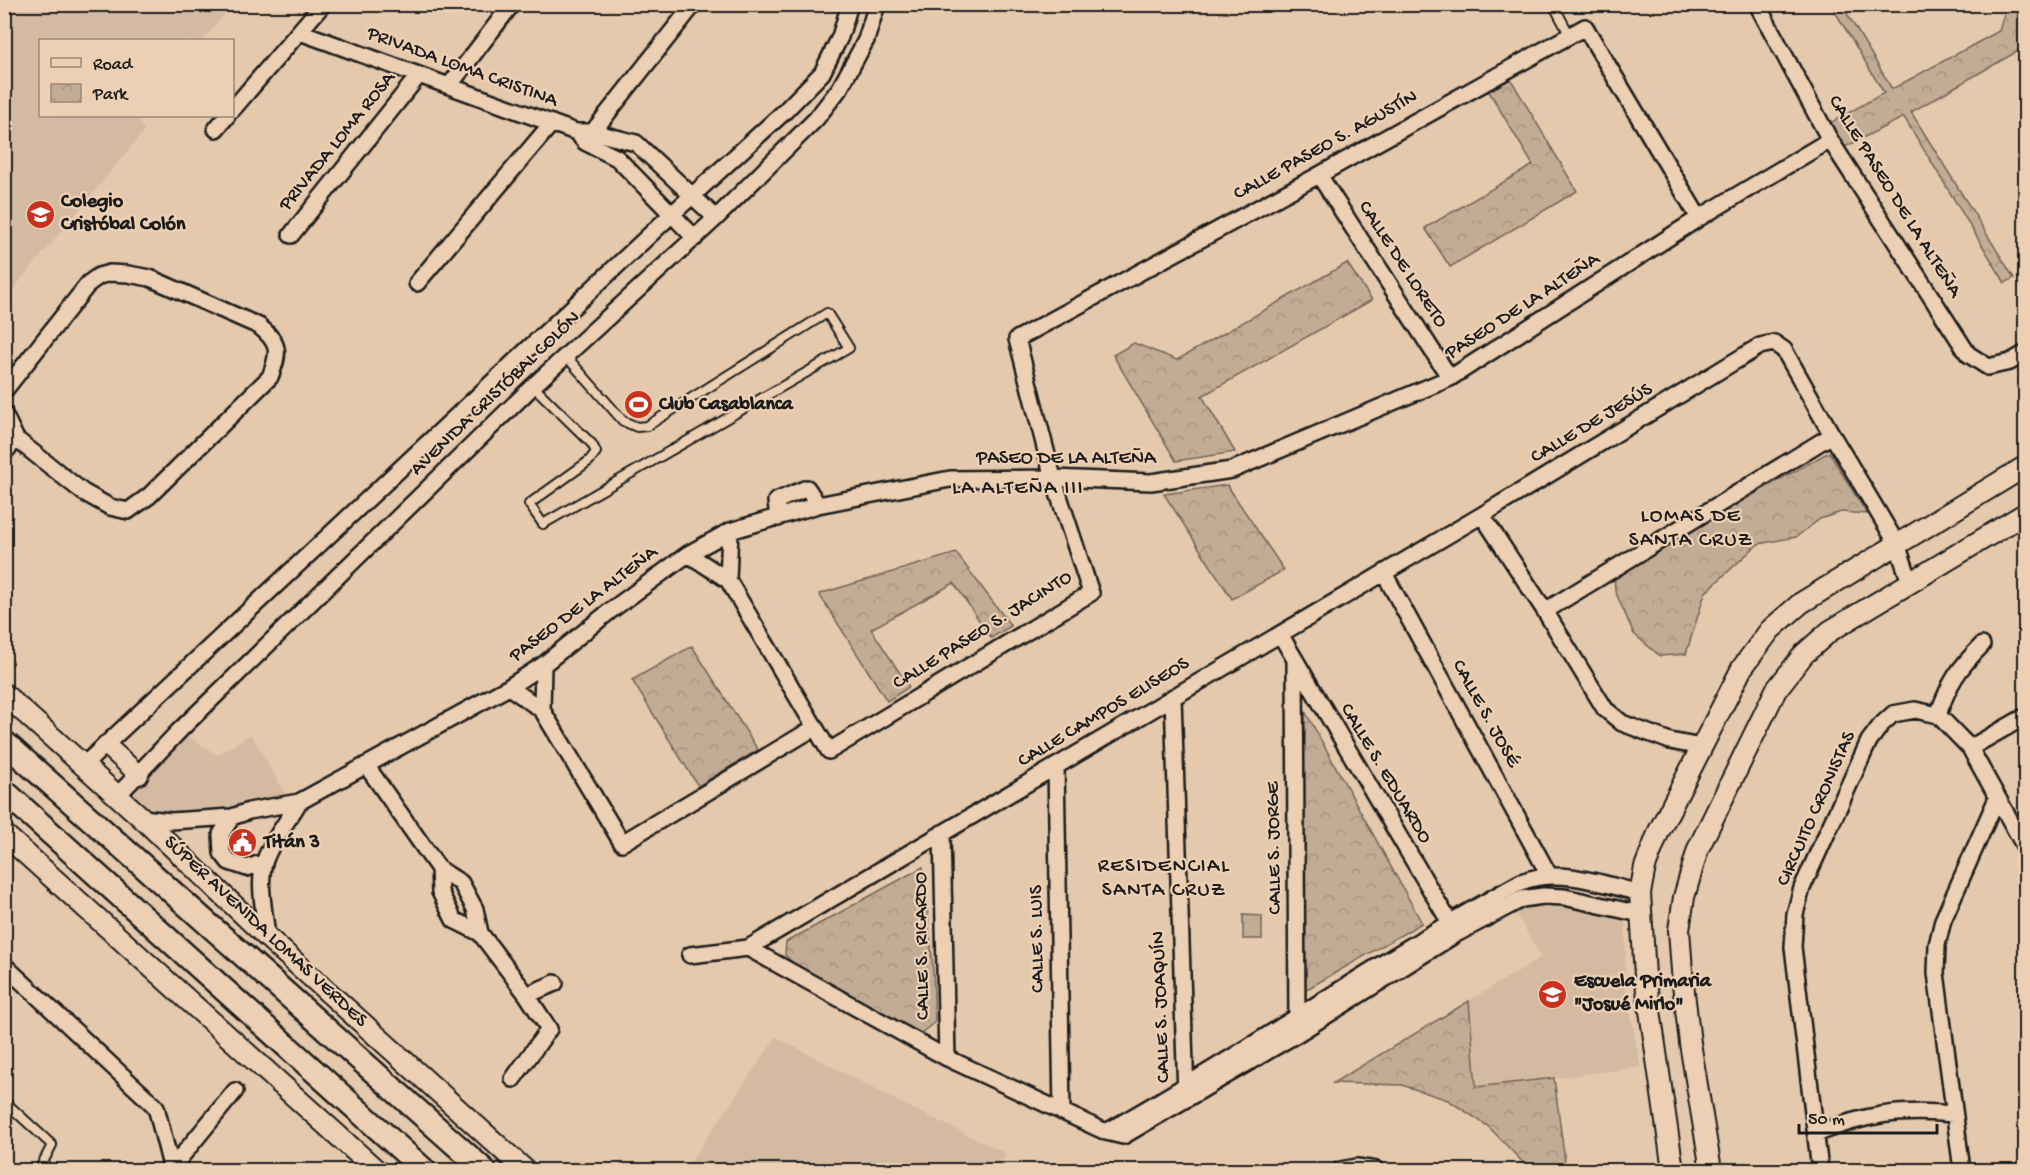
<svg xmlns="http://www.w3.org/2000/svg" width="2030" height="1175" viewBox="0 0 2030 1175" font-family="'Gochi Hand',sans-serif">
<defs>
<pattern id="park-crowns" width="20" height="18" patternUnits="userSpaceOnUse" patternTransform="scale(1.5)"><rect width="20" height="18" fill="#c3ac95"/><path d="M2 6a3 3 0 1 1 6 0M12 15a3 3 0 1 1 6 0" fill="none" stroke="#a79380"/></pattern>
</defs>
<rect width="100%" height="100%" fill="#e5c9ad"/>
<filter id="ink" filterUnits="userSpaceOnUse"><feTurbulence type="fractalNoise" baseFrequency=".0167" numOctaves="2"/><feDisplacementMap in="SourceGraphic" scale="12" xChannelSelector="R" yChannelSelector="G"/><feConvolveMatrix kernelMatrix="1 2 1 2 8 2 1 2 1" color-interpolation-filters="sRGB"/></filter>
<g filter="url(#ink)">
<!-- built -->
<path fill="#d4baa1" d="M5,4L232,5L203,40H40V116H145L139,123L145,130L5,299Z
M184,734L217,755L251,734L290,802L249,811L143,817L119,796Z
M1566,900L1626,911L1625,987L1641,1067L1476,1088L1469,1001L1541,957L1513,908Z
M776,1037L899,1102L1007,1154L996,1170H685Z"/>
<!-- park -->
<path fill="url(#park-crowns)" stroke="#706458" stroke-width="1.5" d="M1831,5H1842L1892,89L1999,31L2007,5H2025V47L1911,112L2014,278L2005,283L1904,117L1837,151L1823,127L1884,93Z
M1510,78L1577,191L1450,267L1425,228L1533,165L1488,90Z
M1347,263L1372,300L1202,396L1235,452L1176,461L1113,355L1134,343L1177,360Z
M1829,452L1867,514L1841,512L1820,519L1796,537L1758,544L1705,593L1686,654L1660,656L1634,634L1615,591L1614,573Z
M1227,485L1284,570L1232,599L1164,494Z
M956,553L1011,626L991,638L954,583L871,629L909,687L887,701L819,594Z
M692,646L758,750L698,786L632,680Z
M1305,711L1422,923L1302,992L1300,950Z
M923,867L933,967L935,1022L921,1033L882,1017L793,963L785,955L786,942Z
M1469,1001L1476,1087L1554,1078L1566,1170H1530L1488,1126L1448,1100L1402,1085L1333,1083Z"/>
<!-- garden -->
<path fill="#c3ac95" stroke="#706458" stroke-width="1.5" d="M1243,915L1262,916V939H1243Z"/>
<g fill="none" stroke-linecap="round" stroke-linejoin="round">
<defs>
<path id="service" d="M1553,4L1569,34
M533,386L592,444L596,452L589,461L529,504L543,524L849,348L827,313L647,426L637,427L623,421L565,355
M4,1101L52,1145L39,1170"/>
<path id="minor" d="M1757,4L1830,140L1968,354L1988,367L2010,362L2026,353
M300,32L576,132H593L636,143L716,218
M449,86L512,4
M232,110L323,4
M216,129L227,116
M580,136L585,142L617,158L695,238
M588,138L694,4
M1319,175L1450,378
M291,235L419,75
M417,283L552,123
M4,391L89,283L99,276L110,273L128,274L150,278L259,326C280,343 280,352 270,377L149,496L128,511L110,507L83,492L16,439L4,414
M4,453L16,439
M1482,515L1545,611L1605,709L1622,723L1670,741L1701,747
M778,518L776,501L807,488L818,505
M688,554L728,580L829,751L1091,593L1053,478L1017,339L1319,175L1585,27L1699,218
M1384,573L1549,875
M728,580L730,531
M1545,611L1832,435
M1280,634L1453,928
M1295,662L1297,1025
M509,687L542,710L622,843L814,728
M1173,697L1186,1096
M542,710L543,665
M1938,715C1949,683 1958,669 1982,645
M1970,748L2026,716
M84,765L671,215L784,112L822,73L840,37L850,4
M366,765L439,869L461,883L475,909L480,933
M1056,766L1062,1112
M117,796L180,730L533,386L716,218L816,119L840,88L866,40L877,4
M232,817L221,834L222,853L229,862L247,868L264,862
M142,818L171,821L232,817L249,811L299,802L509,687L543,665L610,611L688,554L730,531L818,505L950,479L1053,478L1151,482L1232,470L1450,378L1699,218L1830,140
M942,833L947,1058
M439,869L440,892L454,920L480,933L527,995L555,983
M267,937C265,913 257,884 265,860C272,840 288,821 299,802
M748,948L947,1058L1106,1132L1123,1136L1297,1034L1456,934L1522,899L1543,896L1564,897L1640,914
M690,955L748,948L1482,515L1760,346L1774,343L1784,350L1832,435L1897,544L1910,582
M4,965L156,1107L172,1170
M513,1079L549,1029L527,995
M1106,1132C1247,1053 1379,960 1521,882C1560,867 1602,884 1640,893
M1816,1134C1866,1114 1900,1109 1954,1114
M171,1169L235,1091
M1340,1170L1357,1167L1376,1170
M1820,1170L1793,947L1795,914L1802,888L1869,741L1881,725L1893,714L1915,710L1938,715L1970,748L2026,849
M1962,1170L1936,973L1937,945L1943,920L1997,798"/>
<path id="tertiary" d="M106,745L139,775"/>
<path id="secondary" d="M4,694L142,818L267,937L525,1170
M4,834L376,1170
M1673,1170L1645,976L1640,893L1645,867L1659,831L1742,668L1770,630L1801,603L2026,466
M1711,1170L1690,1043L1683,984L1679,930L1684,897L1698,849L1776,690L1804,654L1830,631L2026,513"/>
<path id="primary" d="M4,742L484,1170
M4,791L424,1170"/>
</defs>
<!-- service casing -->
<use href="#service" stroke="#1c1c1c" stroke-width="12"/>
<!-- minor casing -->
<use href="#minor" stroke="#1c1c1c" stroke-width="20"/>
<!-- tertiary casing -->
<use href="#tertiary" stroke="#1c1c1c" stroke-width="22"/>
<!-- secondary casing -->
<use href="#secondary" stroke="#1c1c1c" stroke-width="24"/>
<!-- primary casing -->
<use href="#primary" stroke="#1c1c1c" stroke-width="27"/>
<!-- service -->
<use href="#service" stroke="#edd0b3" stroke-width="8"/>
<!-- minor -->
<use href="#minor" stroke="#edd0b3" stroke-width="15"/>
<!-- tertiary -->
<use href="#tertiary" stroke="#edd0b3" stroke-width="18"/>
<!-- secondary -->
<use href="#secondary" stroke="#edd0b3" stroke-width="20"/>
<!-- primary -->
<use href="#primary" stroke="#edd0b3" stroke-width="22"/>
</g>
</g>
<!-- icons -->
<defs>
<symbol id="school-disc" viewBox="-11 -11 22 22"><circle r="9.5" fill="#c8321e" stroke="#edd0b3"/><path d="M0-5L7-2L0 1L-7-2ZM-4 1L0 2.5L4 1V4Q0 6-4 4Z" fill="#fff"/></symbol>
<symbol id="stadium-disc" viewBox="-11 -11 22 22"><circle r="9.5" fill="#c8321e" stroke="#edd0b3"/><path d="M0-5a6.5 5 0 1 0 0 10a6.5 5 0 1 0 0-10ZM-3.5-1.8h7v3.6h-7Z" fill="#fff"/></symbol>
<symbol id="civic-disc" viewBox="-11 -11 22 22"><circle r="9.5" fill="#c8321e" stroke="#edd0b3"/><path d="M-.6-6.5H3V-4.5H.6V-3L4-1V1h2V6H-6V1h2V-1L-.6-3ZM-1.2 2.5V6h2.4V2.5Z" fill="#fff"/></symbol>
</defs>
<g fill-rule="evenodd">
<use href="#school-disc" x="24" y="198" width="33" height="33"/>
<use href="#stadium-disc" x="622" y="388" width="33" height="33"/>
<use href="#civic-disc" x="226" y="826" width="33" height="33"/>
<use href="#school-disc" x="1536" y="978" width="33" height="33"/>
</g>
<g text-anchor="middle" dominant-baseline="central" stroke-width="4.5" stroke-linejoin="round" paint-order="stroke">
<!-- street labels -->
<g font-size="20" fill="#1c1c1c" stroke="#edd0b3">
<text transform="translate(462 68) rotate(20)">PRIVADA LOMA CRISTINA</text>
<text transform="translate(338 142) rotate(-51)">PRIVADA LOMA ROSA</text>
<text transform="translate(1326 146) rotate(-29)">CALLE PASEO S. AGUSTÍN</text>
<text transform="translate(1894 197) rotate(58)">CALLE PASEO DE LA ALTEÑA</text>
<text transform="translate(1402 265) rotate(57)">CALLE DE LORETO</text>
<text transform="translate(1523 307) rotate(-33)">PASEO DE LA ALTEÑA</text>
<text transform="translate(496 394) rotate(-44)">AVENIDA CRISTÓBAL COLÓN</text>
<text transform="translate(1592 424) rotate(-31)">CALLE DE JESÚS</text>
<text x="1066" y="459">PASEO DE LA ALTEÑA</text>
<text transform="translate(584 605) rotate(-37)">PASEO DE LA ALTEÑA</text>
<text transform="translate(983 631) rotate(-32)">CALLE PASEO S. JACINTO</text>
<text transform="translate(1104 713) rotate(-31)">CALLE CAMPOS ELISEOS</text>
<text transform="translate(1485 714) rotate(61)">CALLE S. JOSÉ</text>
<text transform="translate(1385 774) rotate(59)">CALLE S. EDUARDO</text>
<text transform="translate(1817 809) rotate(-66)">CIRCUITO CRONISTAS</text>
<text transform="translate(1275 848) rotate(-91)">CALLE S. JORGE</text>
<text transform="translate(265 932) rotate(43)">SÚPER AVENIDA LOMAS VERDES</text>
<text transform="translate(1038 939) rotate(-91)">CALLE S. LUIS</text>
<text transform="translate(923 946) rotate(-91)">CALLE S. RICARDO</text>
<text transform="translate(1162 1007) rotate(-92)">CALLE S. JOAQUÍN</text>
</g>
<!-- poi labels -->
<g font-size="20" font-weight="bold" fill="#1c1c1c" stroke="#edd0b3" text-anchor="start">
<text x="61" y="202">Colegio<tspan x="61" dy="23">Cristóbal Colón</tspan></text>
<text x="659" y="405">Club Casablanca</text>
<text x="264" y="843">Titán 3</text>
<text x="1574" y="982">Escuela Primaria<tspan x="1574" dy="23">"Josué Mirlo"</tspan></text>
</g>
<!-- neighbourhood labels -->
<g font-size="21" letter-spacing="1.5" fill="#1c1c1c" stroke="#edd0b3">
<text x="1018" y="489">LA ALTEÑA III</text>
<text x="1691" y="517">LOMAS DE<tspan x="1691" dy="24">SANTA CRUZ</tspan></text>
<text x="1164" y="867">RESIDENCIAL<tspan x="1164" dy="24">SANTA CRUZ</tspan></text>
</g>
</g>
<!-- margin -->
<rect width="2030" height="1175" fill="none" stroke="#edd0b3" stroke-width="24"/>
<rect x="12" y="12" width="2006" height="1151" fill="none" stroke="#1c1c1c" stroke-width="2" filter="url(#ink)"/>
<!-- legend -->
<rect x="39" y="39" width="195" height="78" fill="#edd0b3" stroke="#998877" stroke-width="1.5"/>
<rect x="51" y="58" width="30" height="9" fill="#edd0b3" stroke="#998877" stroke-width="1.5"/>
<text x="93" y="69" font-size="18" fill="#1c1c1c">Road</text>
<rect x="51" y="84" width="30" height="18" fill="url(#park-crowns)" stroke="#998877" stroke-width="1.5"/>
<text x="93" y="99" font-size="18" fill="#1c1c1c">Park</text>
<!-- scale -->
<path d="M1799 1124v9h138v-9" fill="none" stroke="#1c1c1c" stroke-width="3"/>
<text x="1808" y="1124" font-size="18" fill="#1c1c1c" stroke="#edd0b3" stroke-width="4.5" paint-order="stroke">50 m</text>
</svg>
